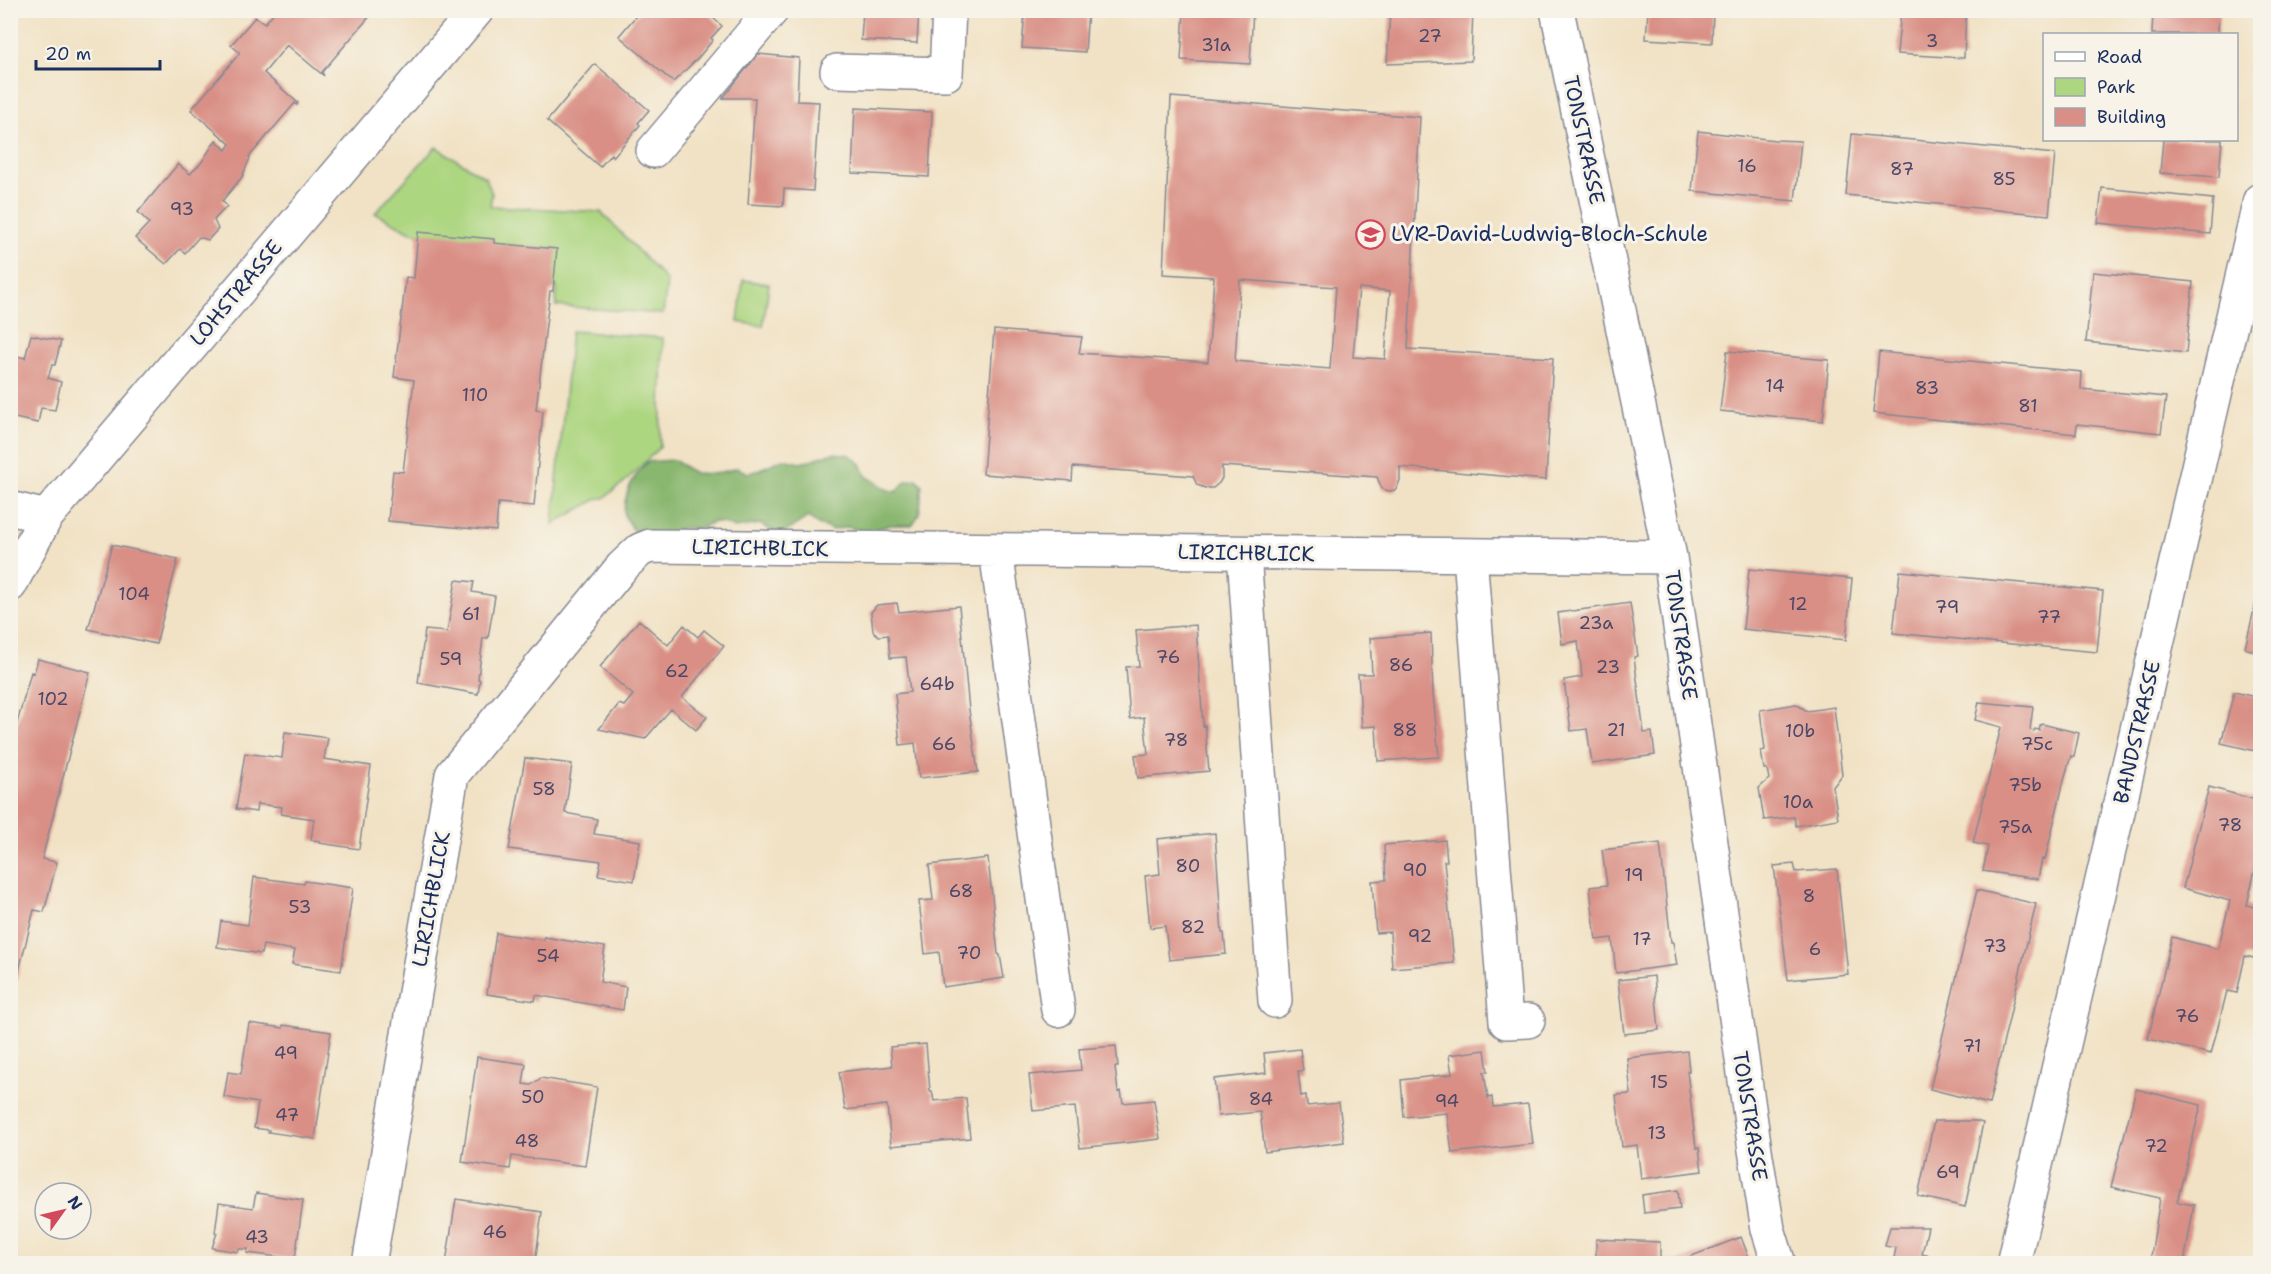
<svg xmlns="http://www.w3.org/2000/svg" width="2271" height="1274" viewBox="0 0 2271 1274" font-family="'Shantell Sans',sans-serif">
<rect width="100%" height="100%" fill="#f7f3e8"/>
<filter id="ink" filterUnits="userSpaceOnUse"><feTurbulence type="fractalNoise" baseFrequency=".0167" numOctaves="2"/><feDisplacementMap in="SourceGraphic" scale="12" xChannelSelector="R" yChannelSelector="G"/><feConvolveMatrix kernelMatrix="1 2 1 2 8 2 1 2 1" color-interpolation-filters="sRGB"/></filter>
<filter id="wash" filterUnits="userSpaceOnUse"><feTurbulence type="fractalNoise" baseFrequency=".008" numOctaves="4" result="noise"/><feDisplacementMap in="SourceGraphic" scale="24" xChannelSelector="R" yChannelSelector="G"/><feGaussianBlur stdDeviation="1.35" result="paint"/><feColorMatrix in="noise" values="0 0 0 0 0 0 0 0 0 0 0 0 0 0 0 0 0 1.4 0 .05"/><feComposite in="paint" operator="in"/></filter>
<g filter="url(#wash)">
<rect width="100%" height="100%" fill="#f1e2c5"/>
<!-- green -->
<path fill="#add681" stroke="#648270" stroke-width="1.5" d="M436,147L486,178L492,194L490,206L601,212L667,281L663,314L556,306L557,288L489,243L411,232L375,213Z
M743,280L769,284L763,326L738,322Z
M571,331L663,338L660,447L628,479L604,498H599L553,524Z"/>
<!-- forest -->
<path fill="#8ab76f" stroke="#527366" stroke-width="1.5" d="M833,453L850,455L861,464L866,476L888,490L896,492L906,481L917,479L922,485C919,503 924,510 912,525H890L865,532L848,527L832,530L818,524L808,517L784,533L771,530L760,524L735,528L724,523L713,522L700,528H680L671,533L640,535L633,530L624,515C624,493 632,478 647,462L674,460L694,473L714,474L737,468L748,473L757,471L782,459L801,463Z"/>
<g id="blocks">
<!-- building -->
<path fill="#d98f85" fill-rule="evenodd" d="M276,10H363L370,16L322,72L324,76L287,45L264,73L298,103L297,105L295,103L249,157L250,158L242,177L222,201L227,206L214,220L218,229L208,240L199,237L185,253L180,249L166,264L135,238L149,223L138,212L178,164L190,174L201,163L216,140L226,150L230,144L191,110L239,54V52L231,45L255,17L265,23Z
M641,10H704L722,26L711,38L713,40L698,58L673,82L619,36Z
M863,10H919L917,43L861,40Z
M1025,10H1088L1085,52L1022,48Z
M1184,10H1253L1250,64L1181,60Z
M1390,10H1473L1471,61L1387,64Z
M1648,10H1713L1712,43L1646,39Z
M1901,10H1966L1964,58L1897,54Z
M2153,10H2219L2218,34H2152Z
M758,54L799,58L797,101L819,102L813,191L784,189L783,206L748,204L755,98H723Z
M595,64L649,110L638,123L640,125L613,157L611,154L600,167L547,121Z
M1171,97L1420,117L1408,349L1553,358L1546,480L1400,467V480L1396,490L1389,491L1382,489L1377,477L1222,466V478L1219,483L1213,488H1205L1197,485L1193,476L1073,467L1072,481L983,474L994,330L1082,337L1079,353L1208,362L1214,277L1163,274ZM1240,280L1336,287L1330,369L1235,361ZM1359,288L1390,291L1385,359L1353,357Z
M855,108L932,112L929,177L852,173Z
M1698,131L1775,140L1801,141L1795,201L1692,191Z
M1852,134L2055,154L2049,215L1846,195Z
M2163,140H2222L2219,177L2160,173Z
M2102,188L2213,199L2210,234L2098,223Z
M418,232L494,239V243L557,249L553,291H550L536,410L543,411L534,506L498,503L496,531L388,521L393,471L403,472L414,380L394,377L406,277L414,278Z
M2093,272L2193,282L2186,353L2086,342Z
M31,335L61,341L55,365H52L48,378L61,382L55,410L41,408L38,423L10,417V354L25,358Z
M1727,351L1829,360L1823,421L1720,411Z
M1879,352L2082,372L2081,389L2166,397L2161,433L2077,424L2076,434L1873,413Z
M112,545L178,559L156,644L88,629Z
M1749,569L1852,579L1846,640L1743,629Z
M1900,571L2103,591L2097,652L1893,633Z
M456,580L474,582L472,592L495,596L488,638H483L478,679L480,680L478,694L418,683L425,630L447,632Z
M2257,597L2260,598V653L2245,648Z
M897,603L899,612L959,606L969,710L978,772L919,778L915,743L900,745L895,694L910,692L906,657L890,658L888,635L879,636L873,631L871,612L877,605Z
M1630,603L1638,656L1634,657L1644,733L1652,732L1655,755L1592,764L1587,729L1571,731L1564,680L1582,677L1578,641L1562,644L1558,613Z
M639,620L668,645L684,625L698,637L704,630L724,646L682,697L707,717L696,730L671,709L645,739L599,729L619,704L624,706L633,695L600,667Z
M1196,625L1203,726L1205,725L1209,771L1138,778L1135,755L1148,754L1144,717L1130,719L1126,667L1139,666L1136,630Z
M1431,633L1433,694L1439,757L1378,761L1376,726L1362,727L1358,674H1372L1370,638Z
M38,659L90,672L42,859L57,862L44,912L34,910L11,1003L10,749L31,672L34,673Z
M2234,692L2260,698V752L2221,743Z
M1979,702L2033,707L2030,730L2034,731L2035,729L2039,730L2040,725L2042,724L2079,733L2074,757L2071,756L2065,776L2045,860L2042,859L2038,879L1983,871L1988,846L1973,843L2001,727L1975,720Z
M1796,704L1807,711L1834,707L1842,775L1833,787L1838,819L1796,826L1794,817L1764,820L1759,788L1769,779L1767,769H1764L1761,751L1765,750L1760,710Z
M285,732L328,738L324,759L371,766L359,849L319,843L320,841L311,840L314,819L281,814L282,807L257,804L256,812L236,809L245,753L282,758Z
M525,758L572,764L565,813L597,819L594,834L640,841L634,881L598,875L601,861L509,849Z
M2209,787L2260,801V848L2247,905L2260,909V930L2254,958L2245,956L2237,993L2227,991L2211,1054L2148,1039L2172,937L2218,949L2230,901L2183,888Z
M1215,833L1222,933H1224L1226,954L1169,960L1165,926L1150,928L1145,876L1160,874L1157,839Z
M1445,840L1447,861H1444L1454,963L1392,968L1390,932L1376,933L1372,881L1386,880L1384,845Z
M1660,843L1671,942H1673L1677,965L1616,973L1612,938L1596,940L1593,915L1590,887L1607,885L1602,850Z
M988,858L998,954L1000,955L1004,978L943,987L939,952L925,954L922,927L919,901L933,900L929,865Z
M1794,864L1796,872L1837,869L1848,974L1788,980L1774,866Z
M254,877L304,884L305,881L353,888L341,971L292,964L295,950L263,945L261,954L217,947L221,921L248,925Z
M1977,890L2036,904L1989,1104L1930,1089Z
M496,933L544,940V937L605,947L600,982L626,987L623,1010L536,995L535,1001L487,994Z
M1654,976L1659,1030L1624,1034L1618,980Z
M249,1023L283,1028V1025L331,1032L315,1139L268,1132L269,1130L254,1128L258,1103L224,1097L228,1072L241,1074Z
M926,1044L930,1091H932L934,1101L966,1098L970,1138L891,1146L887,1105L845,1110L839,1072L892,1066L890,1047Z
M1116,1046L1118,1067H1115L1118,1092L1121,1091L1123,1103L1154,1100L1160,1139L1080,1148L1075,1107L1033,1111L1029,1075L1081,1070L1079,1049Z
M1300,1049L1303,1071H1298L1301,1096L1306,1095L1307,1106L1339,1103L1344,1142L1265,1152L1260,1112L1218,1116L1214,1079L1266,1073L1264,1053Z
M1485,1050L1488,1072H1484L1488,1098L1492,1097L1493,1107L1528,1104L1533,1144L1452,1153L1447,1113L1404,1117L1401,1080L1452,1074L1449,1055Z
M1687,1051L1689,1071H1687L1696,1148H1699L1702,1171L1641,1179L1637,1145L1622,1147L1619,1120L1616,1095L1631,1094L1627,1058Z
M477,1057L526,1064L523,1084L531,1085L541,1078L597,1087L585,1166L512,1156L510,1169L462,1162Z
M2136,1089L2201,1105L2177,1202L2194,1205L2184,1263H2150L2160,1198L2111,1187Z
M1934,1121H1976L1983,1123L1965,1207L1918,1196Z
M1678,1190L1680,1209L1644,1213L1642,1195Z
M256,1193L303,1200L295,1259L247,1253L248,1249H239L238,1252L212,1248L217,1233H215L219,1203L253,1208Z
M456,1199L542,1212L535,1263H446Z
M1890,1227H1928L1922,1254L1958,1263H1893L1896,1248L1885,1246Z
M1741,1237L1751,1263H1596V1239L1660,1242V1260L1679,1261Z
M2111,1258L2131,1263H2110Z"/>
</g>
</g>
<g filter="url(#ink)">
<use href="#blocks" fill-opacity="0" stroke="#868892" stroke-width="1.5"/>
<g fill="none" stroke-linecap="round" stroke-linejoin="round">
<defs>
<path id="minor" d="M1557,10L1670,557L1755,1150L1768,1229L1779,1264
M837,71L946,74L949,10
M653,151L772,10
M10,508L46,517
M996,550L1058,1010
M1244,553L1275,1001
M1470,555L1506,1022L1528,1021
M10,585L46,517L477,10
M369,1264L452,775L622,567L640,550L650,546L1670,557
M2013,1264L2260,200"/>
</defs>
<!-- minor casing -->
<use href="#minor" stroke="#868892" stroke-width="36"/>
<!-- minor -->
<use href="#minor" stroke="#fff" stroke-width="33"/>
</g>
</g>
<!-- icons -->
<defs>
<symbol id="school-ring" viewBox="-11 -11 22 22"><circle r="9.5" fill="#f7f3e8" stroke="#d1495b" stroke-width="1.5"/><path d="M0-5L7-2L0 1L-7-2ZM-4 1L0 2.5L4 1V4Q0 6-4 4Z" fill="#d1495b"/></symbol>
</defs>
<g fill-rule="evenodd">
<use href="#school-ring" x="1354" y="218" width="33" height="33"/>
</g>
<g text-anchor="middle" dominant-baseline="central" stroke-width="6" stroke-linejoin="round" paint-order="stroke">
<!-- number labels -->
<g font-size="18" fill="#4a4768">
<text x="1430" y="36">27</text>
<text x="1932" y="41">3</text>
<text x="1216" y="45">31a</text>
<text x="1747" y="166">16</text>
<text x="1902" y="169">87</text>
<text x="2004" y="179">85</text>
<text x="182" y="209">93</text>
<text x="1775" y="386">14</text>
<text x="1927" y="388">83</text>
<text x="475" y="395">110</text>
<text x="2028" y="406">81</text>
<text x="134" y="594">104</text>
<text x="1798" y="604">12</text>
<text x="1947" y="607">79</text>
<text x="471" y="614">61</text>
<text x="2049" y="617">77</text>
<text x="1596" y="623">23a</text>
<text x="1168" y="657">76</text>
<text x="451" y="659">59</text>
<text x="1401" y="665">86</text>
<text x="1608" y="667">23</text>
<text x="677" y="671">62</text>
<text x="937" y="684">64b</text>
<text x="53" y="699">102</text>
<text x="1405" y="730">88</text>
<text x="1616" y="730">21</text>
<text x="1800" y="731">10b</text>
<text x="1176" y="740">78</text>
<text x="944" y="744">66</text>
<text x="2037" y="744">75c</text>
<text x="2025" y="785">75b</text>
<text x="544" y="789">58</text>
<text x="1798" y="802">10a</text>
<text x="2230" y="825">78</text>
<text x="2015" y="827">75a</text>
<text x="1188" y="866">80</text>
<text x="1415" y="870">90</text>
<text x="1634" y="875">19</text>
<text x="961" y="891">68</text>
<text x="1809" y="896">8</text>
<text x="300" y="907">53</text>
<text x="1193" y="927">82</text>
<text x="1420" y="936">92</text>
<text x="1642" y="939">17</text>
<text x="1995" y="946">73</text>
<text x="1815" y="949">6</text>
<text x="969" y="953">70</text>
<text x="548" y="956">54</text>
<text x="2187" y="1016">76</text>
<text x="1972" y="1046">71</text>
<text x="286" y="1053">49</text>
<text x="1659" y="1082">15</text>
<text x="533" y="1097">50</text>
<text x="1261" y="1099">84</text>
<text x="1447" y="1101">94</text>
<text x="287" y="1115">47</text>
<text x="1657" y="1133">13</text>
<text x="527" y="1141">48</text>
<text x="2156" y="1146">72</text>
<text x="1948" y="1172">69</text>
<text x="495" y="1232">46</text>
<text x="257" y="1237">43</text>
</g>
<!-- street labels -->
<g font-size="21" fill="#1b2f5e" stroke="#f7f3e8">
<text transform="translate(1584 140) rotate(78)">TONSTRASSE</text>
<text transform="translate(236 293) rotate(-50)">LOHSTRASSE</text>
<text transform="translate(760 548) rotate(1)">LIRICHBLICK</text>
<text transform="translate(1246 553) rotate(1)">LIRICHBLICK</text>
<text transform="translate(1681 635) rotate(82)">TONSTRASSE</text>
<text transform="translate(2137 732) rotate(-77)">BANDSTRASSE</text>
<text transform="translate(431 899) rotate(-80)">LIRICHBLICK</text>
<text transform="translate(1750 1116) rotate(81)">TONSTRASSE</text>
</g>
<!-- poi labels -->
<g font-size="21" fill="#1b2f5e" stroke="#f7f3e8" text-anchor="start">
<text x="1391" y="234">LVR-David-Ludwig-Bloch-Schule</text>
</g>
</g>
<!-- margin -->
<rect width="2271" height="1274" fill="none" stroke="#f7f3e8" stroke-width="36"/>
<!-- legend -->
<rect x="2043" y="33" width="195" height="108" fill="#f7f3e8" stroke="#9fa5b1" stroke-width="1.5"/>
<rect x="2055" y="52" width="30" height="9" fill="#ffffff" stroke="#9fa5b1" stroke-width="1.5"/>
<text x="2097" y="63" font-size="18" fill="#1b2f5e">Road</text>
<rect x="2055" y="78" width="30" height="18" fill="#add681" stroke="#9fa5b1" stroke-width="1.5"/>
<text x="2097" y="93" font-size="18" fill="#1b2f5e">Park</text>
<rect x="2055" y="108" width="30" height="18" fill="#d98f85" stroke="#9fa5b1" stroke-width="1.5"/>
<text x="2097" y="123" font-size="18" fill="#1b2f5e">Building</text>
<!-- north arrow -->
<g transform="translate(63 1211) rotate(56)"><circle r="28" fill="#f7f3e8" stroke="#9fa5b1" stroke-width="1.5"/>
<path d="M0-4.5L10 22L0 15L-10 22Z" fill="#d1495b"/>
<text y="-9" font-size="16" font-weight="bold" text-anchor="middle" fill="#1b2f5e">N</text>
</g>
<!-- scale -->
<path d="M36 60v9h124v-9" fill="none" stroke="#1b2f5e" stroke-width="3"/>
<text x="45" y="60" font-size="18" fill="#1b2f5e" stroke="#f7f3e8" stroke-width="4.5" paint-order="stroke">20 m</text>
</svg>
